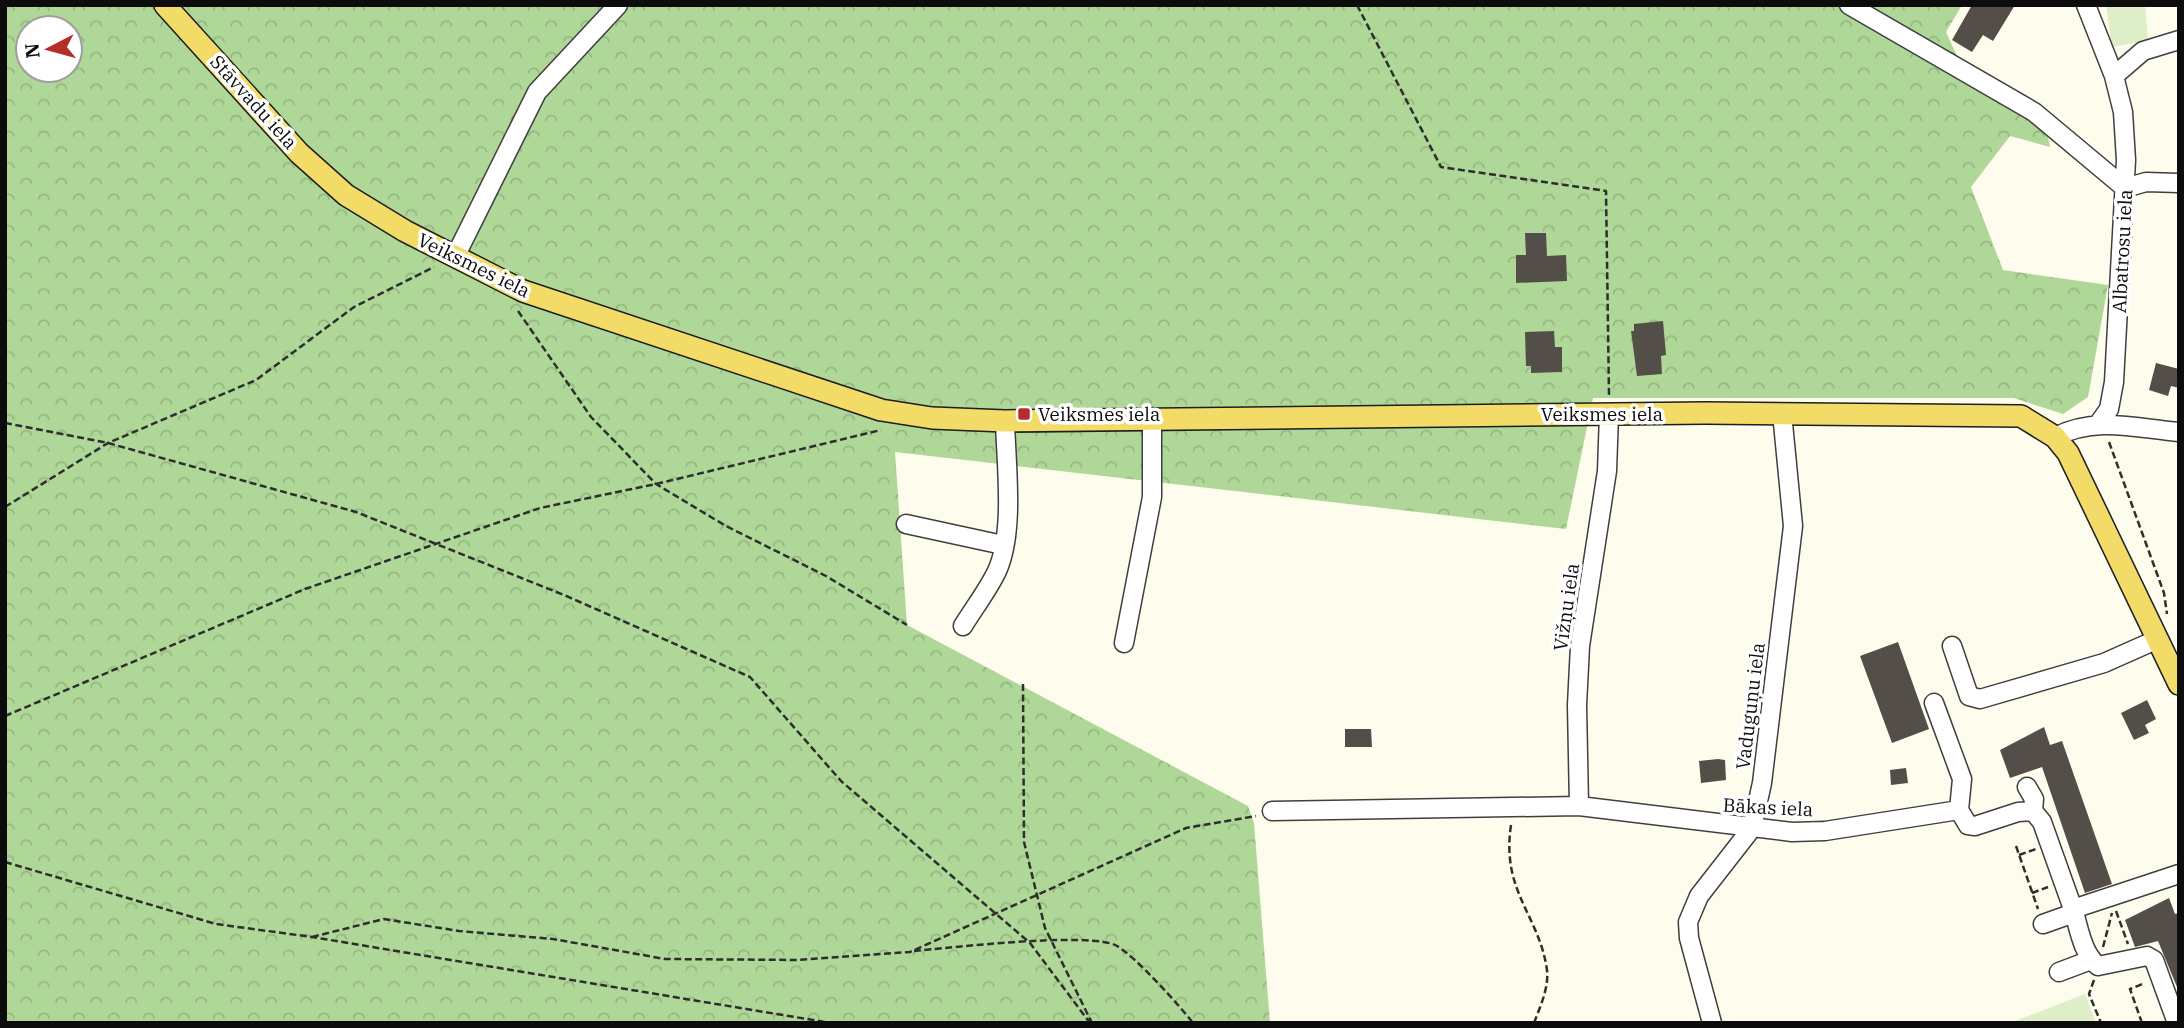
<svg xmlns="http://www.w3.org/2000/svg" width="2184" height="1028" viewBox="0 0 2184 1028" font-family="'IBM Plex Serif',serif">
<defs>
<pattern id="forest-crowns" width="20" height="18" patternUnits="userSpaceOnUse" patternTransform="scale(1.75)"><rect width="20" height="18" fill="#afd797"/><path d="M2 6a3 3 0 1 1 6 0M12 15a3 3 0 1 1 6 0" fill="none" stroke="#95b781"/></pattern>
</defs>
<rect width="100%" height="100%" fill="#fefcec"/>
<!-- forest -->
<path fill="url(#forest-crowns)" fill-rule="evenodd" d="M5,5H1962L1946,32L1968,80L2046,129L2050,147L2010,136L1971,187L2003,270L2108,285L2088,397L2063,414L2014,398H1593L1566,529L895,452L907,625L1248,806L1254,823L1270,1023H5ZM28,28H70V70H28Z"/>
<!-- pitch -->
<path fill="#deeec9" d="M2106,5H2145L2148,41L2112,47Z
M2085,994L2096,1023H2010Z"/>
<!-- building -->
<path fill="#544e49" d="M1972,5H2015L1993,41L1983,35L1972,52L1952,40Z
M1525,233H1546L1547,256L1566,255L1567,281L1516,283V255H1526Z
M1663,321L1666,355L1661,356L1662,374L1637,376L1631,331H1634V324Z
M1554,331L1555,347H1562V372L1531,373V366H1526L1525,332Z
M2156,363L2179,369V388L2171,386L2168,396L2149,390Z
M1898,642L1929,729L1892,743L1860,656Z
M2147,700L2156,719L2145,725L2149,733L2134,740L2121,713Z
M2044,727L2050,745L2062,741L2112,884L2085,893L2042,767L2010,778L2000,750Z
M1345,729H1371L1372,747H1345Z
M1718,759L1725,760L1726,780L1701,783L1699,761Z
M1906,768L1908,783L1891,785L1890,770Z
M2169,898L2175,914L2179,913L2177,987L2158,941L2135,947L2125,920Z"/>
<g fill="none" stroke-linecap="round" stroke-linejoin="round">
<defs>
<path id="minor" d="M1849,5L2034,112L2125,188L2146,182L2179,183
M2086,5L2114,76L2123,112L2126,160L2114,382L2109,409L2099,423
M2114,76L2143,51L2179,40
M455,257L537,92L618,5
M2055,437C2096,416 2135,428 2179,432
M906,524L1003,545
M963,626C974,608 988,590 997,571C1015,531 1006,464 1005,421
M1124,643L1152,497V417
M1952,646L1969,696L1980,699L2104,663L2158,639
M1934,703L1962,779L1959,810
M2027,787L2034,799L2033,811
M1579,806L1577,705L1580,646L1607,471L1609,414
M1272,811L1579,806L1792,832L1825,831L1959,810L1968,825L1975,826L2018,812L2033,811L2042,822L2073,909L2179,874
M2073,909C2079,928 2082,953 2098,966L2147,956L2154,960L2177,1023
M2043,924L2074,913
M2059,972L2091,960
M1712,1023L1689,938L1688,922L1699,896L1752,828L1762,783L1793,526L1782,413"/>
<path id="major" d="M165,5L299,153L346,195L405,231L523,291L881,410L932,418L1005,421L1705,413L2021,416L2055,437L2068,453L2179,684"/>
</defs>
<!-- minor casing -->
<use href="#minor" stroke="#3f3f3f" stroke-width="21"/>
<!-- major casing -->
<use href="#major" stroke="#1d1d1d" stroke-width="24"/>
<!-- path -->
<path stroke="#2e2e2e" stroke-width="2.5" stroke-dasharray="7 3.5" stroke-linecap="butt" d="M1357,5L1441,167L1606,191L1609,395
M518,311L591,417L656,484L726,526L826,576L907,625
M5,423L108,443L356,512L564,595L750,677L841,781L1030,943L1090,1023
M2109,442L2164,593L2167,614
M5,507L108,443L256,380L354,307L434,267
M1023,684L1024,842L1045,928L1092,1023
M5,716L305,589L540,508L656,484L881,430
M1511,825C1501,892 1539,914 1547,970C1549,988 1540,1007 1534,1023
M2016,846L2038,909
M2019,855L2036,849
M5,862L216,924L312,937L831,1023
M2032,893L2048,887
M2116,911L2128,944
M312,937L384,919L459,931L553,939L665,959L798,960L910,952L1186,828L1256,816
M2103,947L2112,913
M914,951C949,948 1092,931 1117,946C1136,957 1179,1005 1193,1023
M2094,980L2089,994L2101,1023
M2142,1023L2130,989L2145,983"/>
<!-- minor -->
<use href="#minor" stroke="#fff" stroke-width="18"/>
<!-- major -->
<use href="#major" stroke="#f3db67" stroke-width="21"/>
</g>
<!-- markers -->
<rect fill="#b52e2a" stroke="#fff" stroke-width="2.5" x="1017" y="407" width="14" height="14" rx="3.5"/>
<g text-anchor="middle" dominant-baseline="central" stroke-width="7" stroke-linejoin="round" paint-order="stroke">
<!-- street labels -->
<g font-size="19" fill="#0c0c0c" stroke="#fff">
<text transform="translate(254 102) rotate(48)">Stāvvadu iela</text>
<text transform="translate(2122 251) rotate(-87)">Albatrosu iela</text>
<text transform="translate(474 265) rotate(26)">Veiksmes iela</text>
<text x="1602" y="414">Veiksmes iela</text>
<text transform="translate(1566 607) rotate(-82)">Vižņu iela</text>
<text transform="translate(1750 706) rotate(-83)">Vaduguņu iela</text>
<text transform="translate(1768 807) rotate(3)">Bākas iela</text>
</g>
<!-- poi labels -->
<g font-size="19" fill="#0c0c0c" stroke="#fff" text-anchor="start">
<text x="1038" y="414">Veiksmes iela</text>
</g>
</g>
<!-- border -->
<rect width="2184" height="1028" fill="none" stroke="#0c0c0c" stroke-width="14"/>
<!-- north arrow -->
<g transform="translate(49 49) rotate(264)"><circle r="33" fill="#ffffff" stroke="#9e9e9e" stroke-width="2"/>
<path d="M0-5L12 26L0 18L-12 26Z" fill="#b52e2a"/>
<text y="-10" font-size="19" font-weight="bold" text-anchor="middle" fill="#0c0c0c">N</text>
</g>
</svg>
